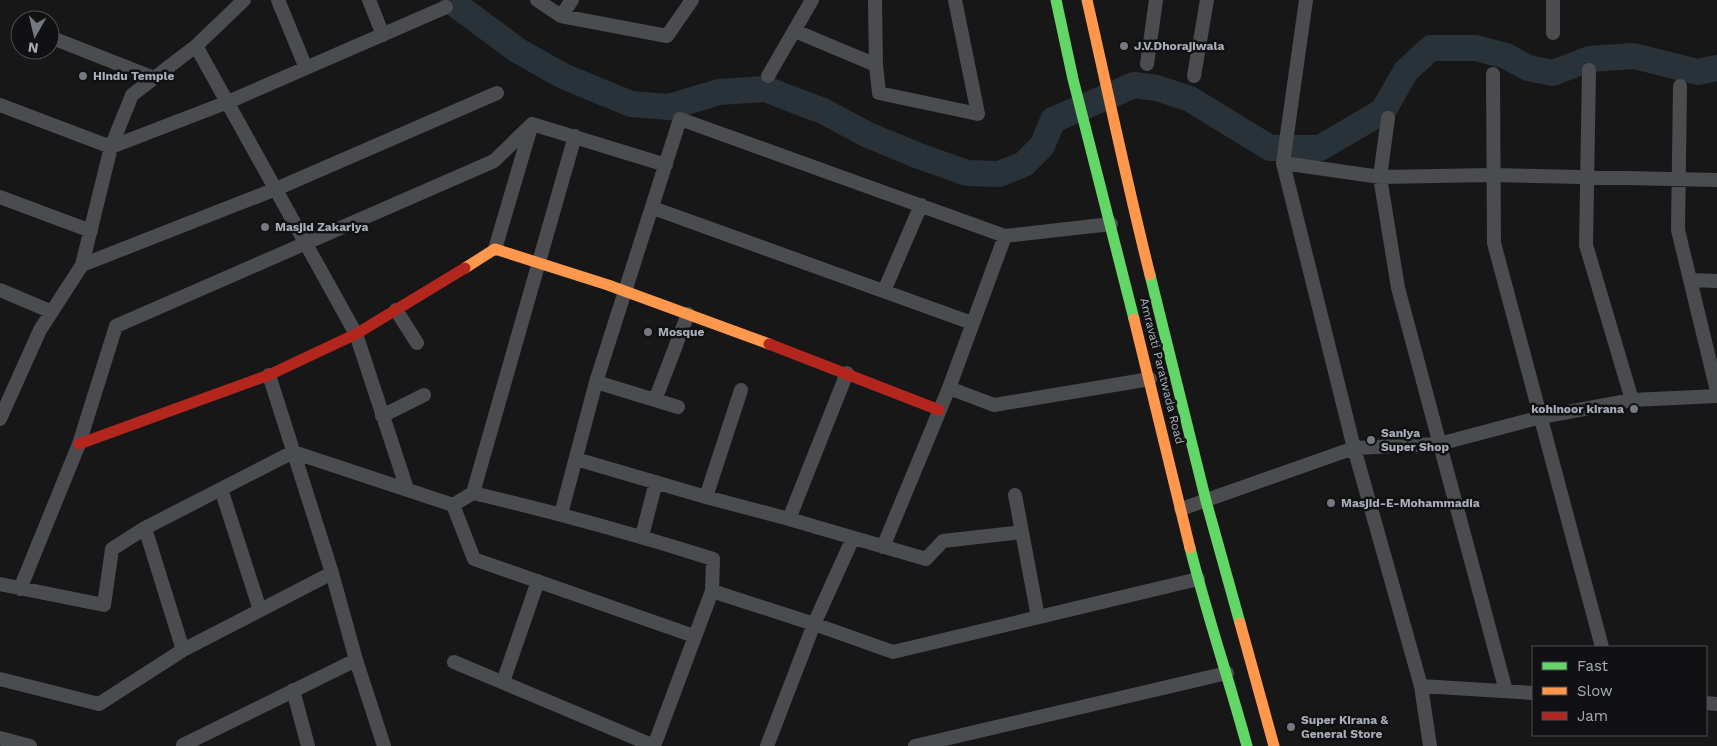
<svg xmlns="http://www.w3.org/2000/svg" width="1717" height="746" viewBox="0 0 1717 746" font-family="'Work Sans',sans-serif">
<rect width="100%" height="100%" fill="#171717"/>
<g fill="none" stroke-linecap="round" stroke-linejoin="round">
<!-- river -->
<path stroke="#2a3239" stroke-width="26" d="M454,0L455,4L517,50L563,76L631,104L669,107L719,92L765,89L823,111L868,135L919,156L967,173L999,174L1024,164L1042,146L1053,120L1134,85L1157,88L1190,99L1270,148H1320L1383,111L1406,71L1431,48H1476L1506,56L1528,68L1553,73L1589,59L1634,56L1698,72L1717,68"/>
<!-- street -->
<path stroke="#4b4c50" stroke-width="14" d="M278,0L306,68
M369,0L383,35
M537,0L561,16L667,36L692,0
M875,0L876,65L879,93L978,114L955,0
M1306,0L1283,163L1354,448L1421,686L1430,746
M1553,0V33
M561,16L572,0
M795,31L876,65
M50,37L154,78
M196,46L356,334L407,489
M1147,64L1156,0
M1589,70L1586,245L1632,400
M1493,74L1494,243L1602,647
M768,76L812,0
M1194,76L1207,0
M1680,86L1678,230L1717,391
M0,105L111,147L228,102L446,7
M1388,118L1380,177L1398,288L1506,691
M532,124L666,165
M1283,163L1380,177L1493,175L1717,180
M0,197L91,231
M653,208L972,323
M495,249L531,127
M82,265L276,189L497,93
M1690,280L1717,281
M0,290L52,312
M884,291L921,205
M396,310L417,343
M269,375L332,573L356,660L384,746
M596,382L678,407
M949,388L994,405L1150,379
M655,400L688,314
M382,416L424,395
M0,419L40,330L82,265L111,147L132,95L196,46L244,0
M576,459L706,497L789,519L926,559L943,541L1022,532
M221,489L260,610
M473,493L575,136
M1015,495L1038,617
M706,497L741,390
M453,505L473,493C554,512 634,534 713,559L712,591
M1181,509L1354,448L1439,444L1541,417L1632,400L1717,396
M561,514L596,382L680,119L1005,236L1111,224
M789,519L847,373
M145,528L183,650
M642,536L656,482
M883,547L949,388L1005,236
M0,584L104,605L112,549L145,528L293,452L453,505L474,559L694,636
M20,589L79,444L116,326L494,161L532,124
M454,662L654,746
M0,679L99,704L183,650L332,573
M503,682L538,581
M1421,686L1533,693
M293,690L308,746
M1706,703L1717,704
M0,738L30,746
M183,745L356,660
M654,746L712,591L814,624L893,652L1198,579
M767,746L814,624L853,538
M915,746L1227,673"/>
<!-- fast -->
<path stroke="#63d668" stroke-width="11" d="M1056,0L1073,79L1134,319
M1150,275L1206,501L1240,623
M1190,548C1207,615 1229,680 1247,746"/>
<!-- slow -->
<path stroke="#ff974d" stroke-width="11" d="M1087,0C1108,92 1127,184 1150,275
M465,268L495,249L608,285L769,344
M1134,319L1190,548
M1240,623L1274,746"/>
<!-- jam -->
<path stroke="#b3261e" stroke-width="11" d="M769,344L939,410
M79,444L269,375L356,334L465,268"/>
</g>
<!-- markers -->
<g fill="#757880" stroke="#111113" stroke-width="2">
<circle cx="1124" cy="46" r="5"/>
<circle cx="83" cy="76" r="5"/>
<circle cx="265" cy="227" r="5"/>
<circle cx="648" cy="332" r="5"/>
<circle cx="1634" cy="409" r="5"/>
<circle cx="1371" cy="440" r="5"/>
<circle cx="1331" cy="503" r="5"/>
<circle cx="1291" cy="727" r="5"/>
</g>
<g text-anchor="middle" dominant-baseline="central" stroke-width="5" stroke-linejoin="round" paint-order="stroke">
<!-- poi labels -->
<g font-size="12" font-weight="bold" fill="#a8adb8" stroke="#111113" text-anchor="start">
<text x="1134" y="46">J.V.Dhorajiwala</text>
<text x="93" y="76">Hindu Temple</text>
<text x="275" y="227">Masjid Zakariya</text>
<text x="658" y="332">Mosque</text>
<text x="1624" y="409" text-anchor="end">kohinoor kirana</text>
<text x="1381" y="433">Saniya<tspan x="1381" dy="14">Super Shop</tspan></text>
<text x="1341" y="503">Masjid-E-Mohammadia</text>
<text x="1301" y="720">Super Kirana &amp;<tspan x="1301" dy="14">General Store</tspan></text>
</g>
<!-- street labels -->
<g font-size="12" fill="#a8adb8" stroke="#111113">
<text transform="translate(1162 371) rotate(76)">Amravati Paratwada Road</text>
</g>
</g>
<!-- legend -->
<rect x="1532" y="646" width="175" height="90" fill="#111113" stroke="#4d4f55"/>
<rect x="1542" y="662" width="25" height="8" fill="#63d668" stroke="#4d4f55"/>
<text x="1577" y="671" font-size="15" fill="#a8adb8">Fast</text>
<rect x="1542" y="687" width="25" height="8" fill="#ff974d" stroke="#4d4f55"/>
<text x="1577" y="696" font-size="15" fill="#a8adb8">Slow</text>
<rect x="1542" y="712" width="25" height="8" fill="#b3261e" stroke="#4d4f55"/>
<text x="1577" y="721" font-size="15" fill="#a8adb8">Jam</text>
<!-- north arrow -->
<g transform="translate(35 35) rotate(188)"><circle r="24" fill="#111113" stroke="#4d4f55"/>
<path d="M0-4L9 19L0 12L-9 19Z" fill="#757880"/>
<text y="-8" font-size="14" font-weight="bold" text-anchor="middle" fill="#a8adb8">N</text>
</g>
</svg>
